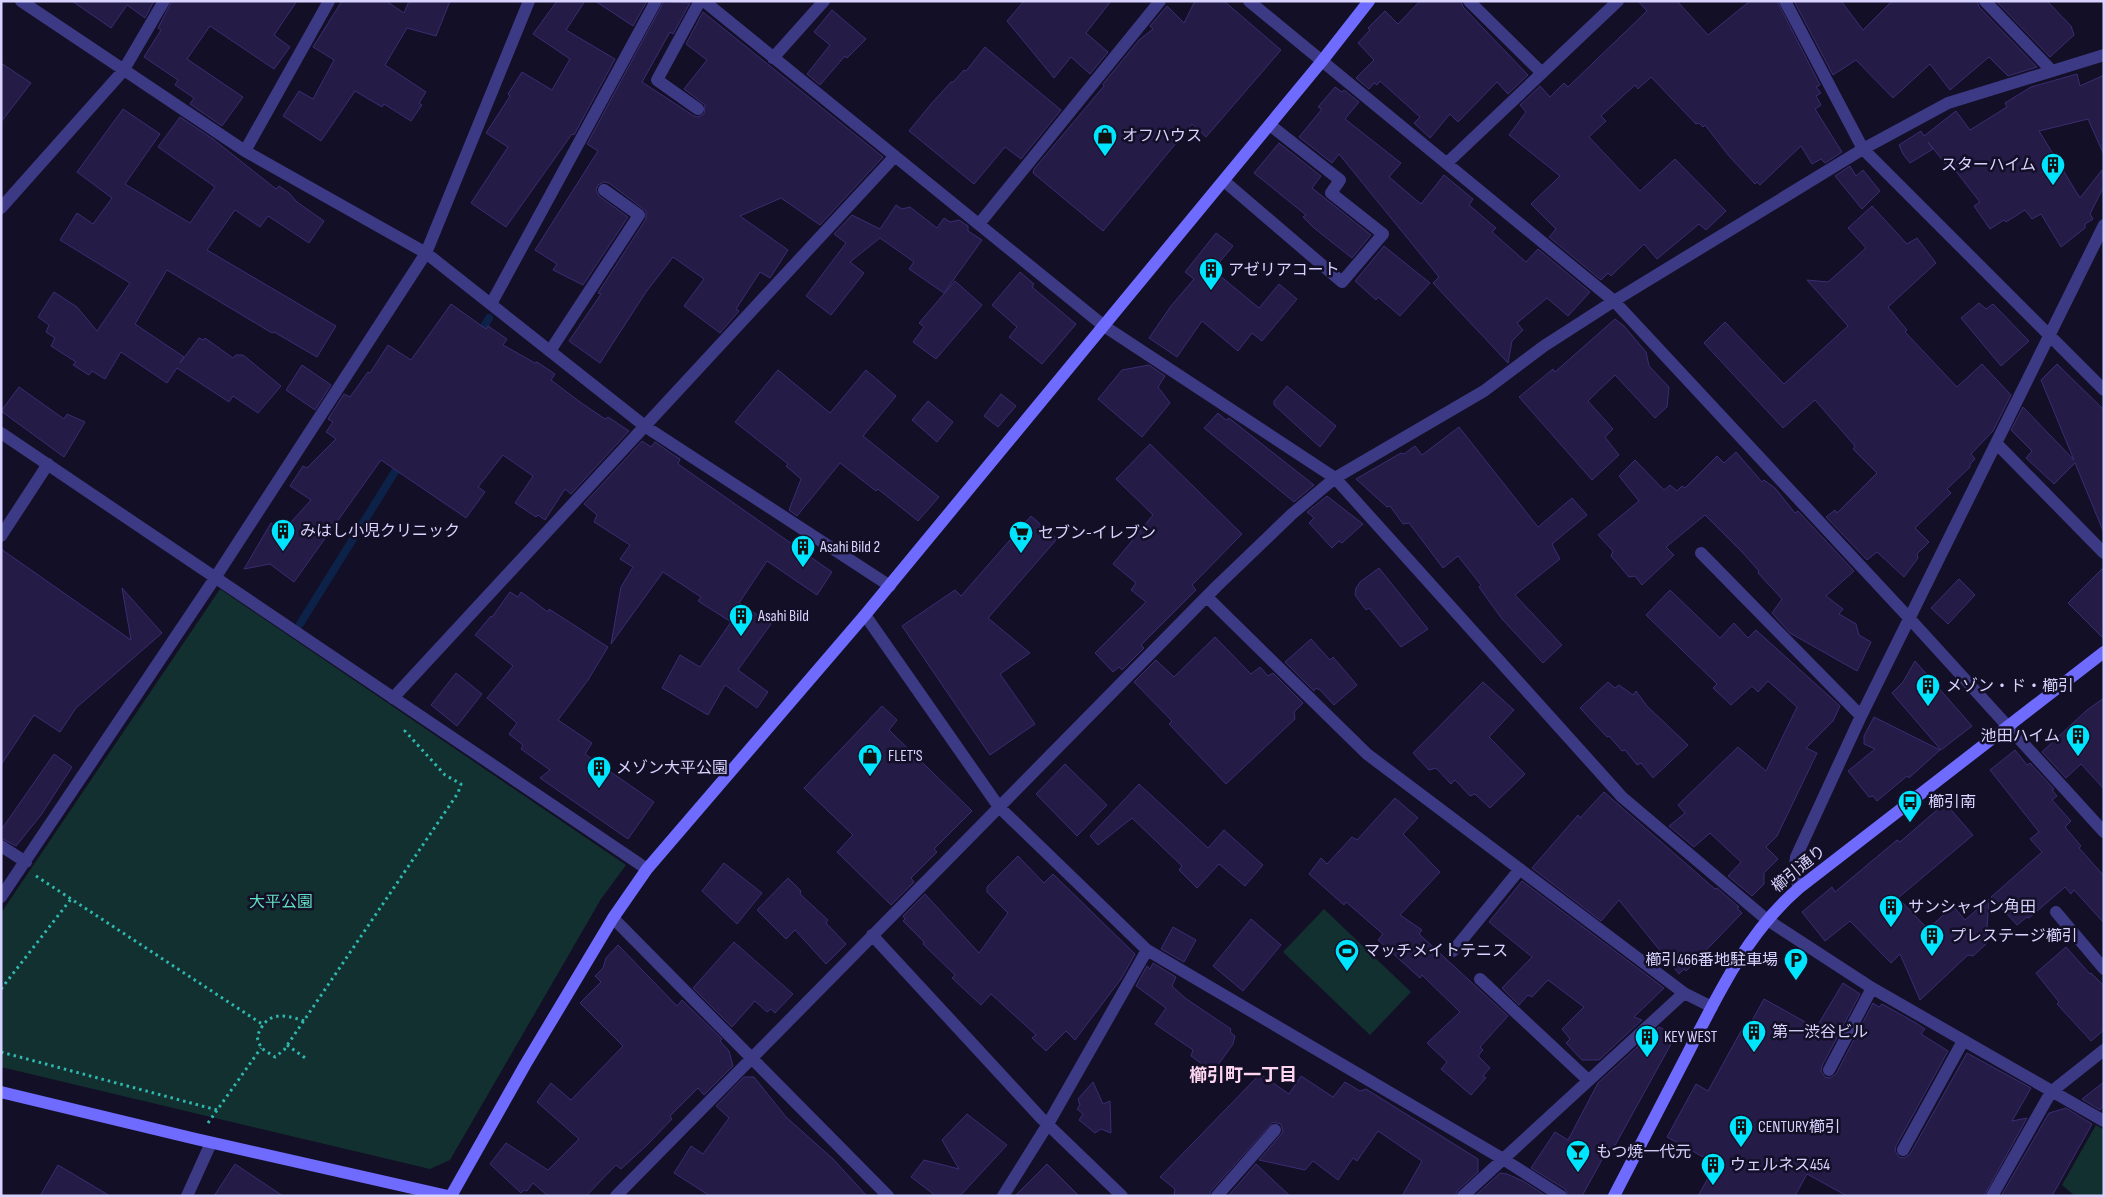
<svg xmlns="http://www.w3.org/2000/svg" width="2105" height="1197" viewBox="0 0 2105 1197" font-family="'Sofia Sans Condensed','Noto Sans JP',sans-serif">
<rect width="100%" height="100%" fill="#130f26"/>
<!-- green -->
<path fill="#12302f" d="M220,589L626,865L601,899L450,1160L430,1169L1,1067V913Z
M1324,909L1411,992L1370,1035L1283,952Z
M2096,1125L2104,1130V1196H2075L2062,1185Z"/>
<g fill="none" stroke-linecap="round" stroke-linejoin="round">
<!-- stream -->
<path stroke="#0c2248" stroke-width="8" d="M479,335L489,318
M300,624L401,462"/>
</g>
<!-- building -->
<path fill="#241b47" stroke="#3b2d73" d="M72,1H154L145,18L127,5L111,28Z
M172,1H297L274,35L290,47L274,69L210,26L187,59L243,97L222,126L190,104L194,98L175,85L178,80L144,57L161,30L158,28Z
M342,1H386L404,13L409,1H450L436,36L407,28L385,65L426,92L419,103L422,105L411,121L384,104L382,107L355,91L321,141L283,116L299,91L313,99L334,60L313,47Z
M557,1H585L566,30L615,59L574,135L572,134L506,227L471,203L508,147L486,133L510,96L508,94L522,72L552,90L570,59L533,34Z
M595,1H647L633,26Z
M664,1L690,3L673,34L670,32L642,82L694,116L698,117L704,114L705,105L684,89L707,60L686,44L703,12L883,157L820,225L781,198L740,216L788,250L770,278L760,272L736,309L739,311L720,333L684,306L704,279L673,257L646,292L600,363L569,341L601,294L598,293L646,219V211L609,183L604,182L598,185L596,190L599,196L628,217L583,285L553,270L557,264L535,250L598,151L587,144Z
M1024,1H1111L1086,33L1108,52L1090,74L1071,57L1054,78L1007,21Z
M1195,1H1224L1281,50L1206,137L1192,124L1103,231L1033,173L1034,169L1104,86L1103,84L1139,40L1153,29L1150,26L1167,6L1184,23Z
M1420,1H1461L1463,7L1528,75L1508,94L1497,82L1458,122L1450,114L1430,138L1414,123L1420,117L1380,81L1377,85L1374,83L1369,89L1356,78L1374,60L1358,43L1370,30L1368,28L1385,11L1398,24Z
M1638,1H1677L1708,35L1750,1H1777L1820,85L1816,87L1821,93L1816,96L1821,105L1815,109L1842,152L1825,163L1821,159L1812,164L1801,146L1760,185L1757,182L1755,184L1729,156L1705,125L1703,127L1699,123L1696,124L1651,77L1638,89L1635,85L1601,116L1606,121L1589,137L1640,191L1675,159L1726,211L1706,230L1699,224L1657,259L1644,244L1611,276L1608,273L1601,280L1549,237L1556,229L1531,204L1560,176L1509,135L1526,112L1520,105L1540,86L1550,97L1564,83L1568,87L1647,11Z
M1794,1H1841L1863,30L1892,1H1977L1979,7L2037,67L2008,76L1989,57L1950,90L1930,64L1893,98L1856,60L1833,75Z
M1996,1H2047L2071,26L2074,35L2050,57Z
M832,10L866,39L847,58L845,56L820,85L807,74L830,45L814,32Z
M985,47L1061,110L1021,159L1005,147L974,184L909,131L931,104L951,82H953L964,70L966,71Z
M1,63L31,83L1,122Z
M2077,74L2080,86L2104,75V155L2088,119L2039,131L2080,198L2102,170L2104,186L2090,214L2093,219L2085,224V228L2061,247L2041,214L2032,219L2025,210L2006,222L2004,220L1990,229L1974,206L1980,202L1951,165L1948,167L1928,142L1933,149L1910,163L1903,154L1899,145L1921,131L1924,136L1956,111L1970,130L2007,107L2005,103L2031,87Z
M1335,87L1342,92L1344,90L1359,102L1345,119L1401,163L1389,177L1421,204L1444,175L1473,199L1469,205L1496,228L1492,232L1526,262L1538,249L1590,292L1568,316L1547,298L1517,323L1523,330L1512,341L1508,363L1433,283L1439,277L1339,154L1332,163L1299,137L1322,109L1318,107Z
M123,109L160,134L125,184L190,223L215,187L158,147L180,117L213,139L276,189L279,186L289,193L297,202L324,221L309,243L268,216L260,227L235,210L207,250L336,326L317,357L274,332L272,333L167,270L135,324L184,357L180,363L199,338L203,340L205,338L233,358L236,355H243L281,386L258,413L233,396L229,402L177,368L167,383L121,352L105,379L92,371L89,375L73,365L76,362L51,346L55,338L46,332L49,325L38,317L54,292L77,307L97,331L130,283L60,240L77,213L93,224L112,198L77,172Z
M1279,143L1321,176L1312,188L1371,235L1352,258L1314,228L1303,217L1306,215L1254,173Z
M1850,166L1856,176L1863,170L1880,191L1862,209L1835,176Z
M896,205L902,209L910,207L937,228L944,218L950,222L959,220L968,226V231L982,240L944,293L909,269L914,262L880,238L850,262L864,273L831,315L806,296L846,243L834,234L852,215L880,229Z
M1872,206L1907,244L1917,238L1936,263L1888,307L1907,330L1905,332L1957,387L1982,364L2011,395L1993,431L1971,454L1975,459L1970,464V467L1947,489L1951,493L1915,528L1929,542L1917,554L1918,558L1904,577L1877,552L1867,560L1826,517L1835,510L1837,513L1877,473L1853,449L1855,446L1815,400L1783,428L1704,343L1725,322L1784,384L1848,326L1807,280L1828,282L1866,248L1848,228Z
M1216,233L1233,246L1213,270L1259,308L1279,284L1297,299L1262,341L1252,333L1238,351L1202,321L1177,357L1149,338L1171,306L1194,279L1185,272Z
M1384,246L1430,283L1400,316L1378,297L1376,300L1355,281Z
M1020,272L1034,284L1032,287L1076,324L1042,364L1009,337L1017,327L992,305Z
M955,281L982,305L936,359L913,342L924,327L919,323Z
M1979,303L1986,309L1993,304L2029,341L2001,366L1961,318Z
M451,304L486,329L488,326L507,339L503,345L535,363L537,362L555,374L551,380L580,402L605,419L608,417L629,431L571,494L565,489L545,520L538,515L536,517L515,503L533,476L503,455L478,487L485,492L466,518L381,460L294,582L270,564L244,569L271,523L283,531L311,500L290,486L303,466L307,468L336,439L326,432L333,422L328,419L344,394L350,397L368,372L370,373L388,345L411,360Z
M1615,319L1624,326L1646,352L1649,366L1669,387L1667,407L1655,418L1615,375L1588,401L1613,429L1605,437L1619,455L1592,480L1519,397L1553,369L1555,372Z
M2057,364L2104,410V533L2075,463L2054,484L2026,458L2032,451L2011,430L2023,407L2074,460L2041,380Z
M302,365L331,385L315,410L286,390Z
M1149,365L1165,376L1158,387L1170,403L1142,437L1098,399L1122,370Z
M778,370L830,413L866,370L896,396L863,436L939,497L918,521L878,489L876,491L840,463L797,516L789,510L801,479L786,466L788,464L735,422Z
M1287,386L1336,426L1320,447L1274,405V401Z
M19,387L64,419L67,414L85,422L64,457L1,411Z
M1001,394L1016,406L998,427L984,416Z
M928,401L953,422L937,442L912,420Z
M1218,413L1226,420L1229,418L1314,485L1294,502L1204,428Z
M1459,427L1538,527L1572,498L1587,515L1552,544L1560,559L1515,595L1562,645L1543,663L1502,619L1479,587L1481,585L1458,556L1443,568L1409,523L1403,524L1390,506L1387,507L1356,479L1401,453L1404,454L1415,446L1422,455Z
M642,441L651,447L655,442L675,456L680,459L678,464L832,572L817,595L767,561L739,603L771,624L738,670L768,692L757,708L725,685L708,715L662,688L680,655L700,667L731,622L698,601L701,597L663,572L611,644L621,587L633,567L620,559L630,545L594,522L597,515L584,504Z
M1150,444L1242,534L1192,585L1196,590L1141,645L1144,648L1122,670L1119,667L1113,672L1095,653L1146,602L1131,590L1136,583L1113,564L1153,515L1116,479Z
M1736,452L1762,482L1764,480L1775,488L1795,513L1798,511L1854,571L1826,596L1843,609L1839,614L1856,624L1859,635L1871,642L1857,671L1790,633L1772,613L1782,599L1758,573L1759,571L1743,553L1705,515L1666,547L1674,555L1642,585L1635,576L1629,577L1611,556L1613,551L1598,535L1639,501L1619,476L1635,460L1664,490L1670,485L1677,491L1682,486L1685,488L1717,456L1724,463Z
M1327,496L1363,524L1342,543L1339,541L1332,548L1309,523L1314,518L1307,512Z
M1031,516L1057,539L988,618L1030,653L1000,674L1035,724L990,755L902,626L955,590L961,596Z
M1,549L131,640L122,588L162,633L76,708L60,732L34,715L1,765Z
M2104,567V639L2068,603Z
M1379,568L1428,629L1401,647L1369,608L1366,610L1355,595L1356,588L1360,582Z
M1959,579L1975,595L1948,624L1931,608Z
M1670,590L1720,638L1734,623L1748,638L1756,630L1840,706L1833,721L1806,748L1817,753L1777,836L1766,847L1778,859L1764,873V884L1752,896L1728,876L1741,862L1710,833L1694,847L1669,826L1685,813L1678,805L1738,747L1766,771L1797,707L1768,681L1758,692L1752,686L1731,705L1713,688L1717,684L1646,615Z
M510,592L518,597L521,592L548,612L549,609L608,647L588,680L558,720L592,743L585,754L654,802L628,839L540,778L550,770L521,749L523,745L509,734L517,723L487,698L513,666L475,635L491,616L492,617Z
M1215,637L1251,674L1260,667L1268,676L1273,673L1303,703L1294,712L1295,719L1226,784L1169,724L1172,721L1134,682L1156,660L1174,677Z
M1311,639L1330,660L1333,657L1357,685L1334,705L1320,690L1316,688L1314,691L1285,662Z
M1915,661L1972,726L1941,750L1892,693L1903,682Z
M456,673L482,694L457,726L431,705Z
M1483,682L1514,710L1489,737L1525,774L1490,808L1475,794L1470,796L1455,780L1451,784L1436,768L1429,770L1413,753Z
M1608,682L1615,688L1619,685L1633,695L1636,691L1647,706L1688,745L1653,778L1641,763L1637,765L1625,750L1622,751L1609,736L1607,737L1580,708Z
M2104,698V789L2081,764L2066,778L2042,752L2087,710Z
M882,706L897,720L889,730L972,811L934,849L937,852L911,878L914,882L891,905L837,852L853,835L804,788Z
M1874,717L1940,750L1909,778L1907,776L1877,801L1873,796L1869,797L1848,771L1875,749L1864,744V736Z
M2015,750L2027,765L2030,763L2054,789L2052,790L2057,796L2052,800L2071,821L2065,827L2081,846L2079,848L2104,876V923L2074,890L2071,894L2065,887L2029,918L2027,917L2017,925L1991,897L2042,852L2030,839L2039,832L1990,770Z
M54,754L72,767L41,815L16,846L1,838V830Z
M1065,764L1107,805L1077,836L1036,794Z
M1139,784L1208,848L1224,830L1263,865L1245,886L1219,864L1197,888L1179,870L1182,866L1132,818L1098,845L1090,836Z
M1604,792L1715,889L1717,888L1739,907L1737,908L1742,913L1686,971L1684,969L1679,974L1619,900L1601,921L1532,868L1578,815L1580,818Z
M1395,798L1418,818L1403,834L1440,872L1400,915L1422,930L1419,934L1508,1016L1480,1047L1483,1050L1478,1056L1490,1068L1483,1076L1486,1078L1471,1095L1441,1069L1447,1062L1427,1043L1460,1012L1422,975L1420,978L1378,940L1383,934L1346,902L1344,905L1309,874L1321,858L1327,864L1352,837L1357,840Z
M1945,803L1973,835L1898,898L1928,929L1953,906L1965,920L1989,899L1986,944L1973,956L1968,955L1920,1000L1900,954L1891,963L1850,921L1825,941L1802,912L1832,887L1835,892L1897,840L1900,842Z
M1018,856L1044,883L1053,874L1135,954L1121,979L1075,1040L1066,1031L1046,1051L1032,1038L1036,1035L991,994L981,1005L952,978L955,975L923,944L924,942L903,921L905,919L903,916L925,894L979,953L1008,913L987,892V887Z
M724,863L762,893L737,924L702,891Z
M788,878L801,891L800,894L828,920L826,923L846,944L826,964L795,930L786,939L757,910Z
M1522,881L1664,988L1634,1017L1642,1020L1599,1060H1582L1566,1043L1570,1039L1562,1029L1584,1007L1548,980L1532,997L1528,995L1519,1005L1502,988L1532,957L1489,922Z
M1251,919L1281,945L1243,991L1213,966Z
M1173,927L1196,940L1184,962L1161,949Z
M734,942L793,994L775,1013L771,1009L767,1012L755,1001L732,1027L693,988Z
M618,945L677,1006L682,1000L722,1039L720,1041L729,1051L733,1066L704,1095L698,1088L670,1116L672,1119L647,1145L621,1169L616,1165L586,1196H548L533,1183L527,1191L524,1190L521,1193L490,1164L506,1143L548,1170L579,1139L537,1102L551,1083L571,1100L623,1046L580,1003L601,982L595,976L603,968L606,958Z
M2066,947L2090,974L2091,973L2104,986V1030L2091,1041L2057,1004L2059,1002L2036,973Z
M1153,963L1176,977L1172,986L1185,998L1231,1029L1230,1032L1235,1036L1233,1044L1213,1072L1191,1056L1193,1050L1155,1024L1166,1008L1136,986L1147,966L1150,969Z
M1843,983L1860,994L1822,1066L1821,1071L1825,1077L1830,1078L1836,1074L1873,1003L1879,1007L1882,1004L1916,1023L1925,1029L1921,1034L1948,1051L1896,1146L1895,1151L1899,1157L1904,1158L1910,1154L1967,1053L2031,1088L2012,1121L2027,1118L1984,1196H1847L1807,1174L1795,1196H1698L1716,1164L1667,1137L1696,1084L1708,1091L1745,1024L1749,1026L1764,999L1816,1028Z
M1659,1027L1676,1035L1613,1149L1609,1147L1582,1196H1569L1565,1189L1531,1168L1555,1132L1568,1140L1598,1083Z
M1260,1074L1289,1094L1301,1076L1333,1097L1345,1082L1360,1091L1366,1089L1478,1159V1172L1458,1190L1455,1196H1402L1422,1161L1378,1131L1357,1161L1353,1158L1338,1180L1313,1161L1305,1170L1259,1160L1283,1132L1281,1124L1273,1122L1211,1191L1209,1196H1174L1175,1189L1160,1177Z
M744,1077H754L786,1117L833,1159L867,1196H710L674,1173L691,1146L703,1154L729,1118L716,1106Z
M1093,1082L1103,1104L1110,1101L1111,1133L1101,1129L1095,1133L1079,1120L1083,1114L1077,1109L1080,1105L1078,1099Z
M2104,1082V1104L2100,1110L2082,1099Z
M2066,1108L2092,1124L2052,1196H2001L2049,1113Z
M967,1114L1007,1145L960,1196H936L911,1177L924,1160L959,1169L942,1140Z
M235,1164L283,1196H214Z
M1047,1164L1079,1196H1015Z
M1256,1164L1290,1196H1228Z
M58,1165L110,1196H40Z
M1500,1173L1507,1174L1523,1181L1546,1196H1475Z"/>
<g fill="none" stroke-linecap="round" stroke-linejoin="round">
<!-- path -->
<path stroke="#2fb8b0" stroke-width="3" stroke-dasharray="2.5 4" stroke-linecap="butt" d="M36,876L262,1024
M1,989L71,899
M304,1021C281,1013 266,1012 257,1037L261,1048L275,1057L284,1050L458,793L461,784L445,775L405,731L406,729
M287,1045L308,1060
M1,1052L217,1110
M208,1123L261,1048"/>
<!-- lane -->
<path stroke="#3d3a85" stroke-width="12" d="M1985,1L2052,71
M698,109L657,80L700,1
M1224,181L1342,282L1383,234L1331,193L1340,180L1270,125
M491,304L656,1
M550,351L639,215L604,190
M1,536L48,464
M1903,1150L1963,1041
M1217,1196L1275,1130"/>
<!-- street -->
<path stroke="#3d3a85" stroke-width="12" d="M21,1L245,151L426,253L646,427L890,586
M704,1L1104,326L1335,478L1622,797L1766,919L1872,988L2104,1121
M1249,1L1614,301L1910,619L2104,832
M1469,1L1542,73
M1785,1L1863,149L2104,390
M773,58L824,1
M245,151L329,1
M1447,163L1618,1
M1,208L123,71L164,1
M979,224L1160,1
M1,433L647,869
M1996,443L2104,553
M1701,553L1861,716
M1207,597L1367,754L1684,993L1712,1007
M865,615L999,807L1147,950L1503,1159L1561,1196
M393,698L895,156
M1,846L26,862
M1799,888L1794,872L1796,857L1861,716L2104,225
M1,897L215,578L426,253L529,1
M2056,912L2104,969
M613,918L888,1196
M872,935L1041,1118L1122,1196
M1453,951L1520,869
M1480,979L1588,1080
M1829,1070L1872,988
M187,1196L211,1143
M616,1196L1216,587L1292,514L1335,478L1484,391L1544,346L1614,301L1863,149L1948,103L2104,55
M1003,1196L1048,1124L1147,950
M1463,1196L1684,993
M1992,1196L2051,1092L2104,1050"/>
<!-- secondary -->
<path stroke="#6f6bff" stroke-width="12" d="M1,1092L196,1139L448,1196
M451,1196L525,1065L613,918L647,869L865,615L1322,61L1369,1
M1614,1196C1639,1147 1664,1099 1689,1051C1719,992 1748,932 1799,888L2104,652"/>
</g>
<!-- icons -->
<defs>
<symbol id="shop-pin" viewBox="-11 -11 22 30"><path d="M0 17L-7.5 6A9.5 9.5 0 1 1 7.5 6Z" fill="#00e5ff" stroke="#130f26"/><path d="M-5-2.5h2.3a2.7 3.5 0 0 1 5.4 0H5L5.5 6h-11ZM-1.5-2.5h3a1.5 2.3 0 0 0-3 0Z" fill="#111"/></symbol>
<symbol id="building-pin" viewBox="-11 -11 22 30"><path d="M0 17L-7.5 6A9.5 9.5 0 1 1 7.5 6Z" fill="#00e5ff" stroke="#130f26"/><path d="M-4-6H4V6H1V3H-1V6H-4ZM-2.5-4.3h1.7v1.8h-1.7ZM.8-4.3h1.7v1.8H.8ZM-2.5-1h1.7V.8h-1.7ZM.8-1h1.7V.8H.8Z" fill="#111"/></symbol>
<symbol id="supermarket-pin" viewBox="-11 -11 22 30"><path d="M0 17L-7.5 6A9.5 9.5 0 1 1 7.5 6Z" fill="#00e5ff" stroke="#130f26"/><path d="M-6-5.5h2.5l.6 2H6L4.5 2H-2.5L-4.4-4H-6ZM-1.5 3.2a1.3 1.3 0 1 0 .1 0ZM3 3.2a1.3 1.3 0 1 0 .1 0Z" fill="#111"/></symbol>
<symbol id="bus-pin" viewBox="-11 -11 22 30"><path d="M0 17L-7.5 6A9.5 9.5 0 1 1 7.5 6Z" fill="#00e5ff" stroke="#130f26"/><path d="M-5-6H5V4H4V6H2V4H-2V6H-4V4H-5ZM-3.5-4V0h7V-4ZM-3.5 1.2v1.5H-2V1.2ZM2 1.2v1.5H3.5V1.2Z" fill="#111"/></symbol>
<symbol id="stadium-pin" viewBox="-11 -11 22 30"><path d="M0 17L-7.5 6A9.5 9.5 0 1 1 7.5 6Z" fill="#00e5ff" stroke="#130f26"/><path d="M0-5a6.5 5 0 1 0 0 10a6.5 5 0 1 0 0-10ZM-3.5-1.8h7v3.6h-7Z" fill="#111"/></symbol>
<symbol id="parking-pin" viewBox="-11 -11 22 30"><path d="M0 17L-7.5 6A9.5 9.5 0 1 1 7.5 6Z" fill="#00e5ff" stroke="#130f26"/><path d="M-3.5-5.5H1a3.5 3.5 0 0 1 0 7H-1V5.5H-3.5ZM-1-3.4V-.6H.8a1.4 1.4 0 0 0 0-2.8Z" fill="#111"/></symbol>
<symbol id="bar-pin" viewBox="-11 -11 22 30"><path d="M0 17L-7.5 6A9.5 9.5 0 1 1 7.5 6Z" fill="#00e5ff" stroke="#130f26"/><path d="M-6-5H6L.8 .8V4.5H3.5V6h-7V4.5H-.8V.8Z" fill="#111"/></symbol>
</defs>
<g fill-rule="evenodd">
<use href="#shop-pin" x="1091" y="122" width="28" height="38"/>
<use href="#building-pin" x="2039" y="151" width="28" height="38"/>
<use href="#building-pin" x="1197" y="256" width="28" height="38"/>
<use href="#building-pin" x="269" y="517" width="28" height="38"/>
<use href="#supermarket-pin" x="1007" y="519" width="28" height="38"/>
<use href="#building-pin" x="789" y="533" width="28" height="38"/>
<use href="#building-pin" x="727" y="602" width="28" height="38"/>
<use href="#building-pin" x="1914" y="672" width="28" height="38"/>
<use href="#building-pin" x="2064" y="722" width="28" height="38"/>
<use href="#shop-pin" x="856" y="742" width="28" height="38"/>
<use href="#building-pin" x="585" y="754" width="28" height="38"/>
<use href="#bus-pin" x="1896" y="788" width="28" height="38"/>
<use href="#building-pin" x="1877" y="893" width="28" height="38"/>
<use href="#building-pin" x="1918" y="922" width="28" height="38"/>
<use href="#stadium-pin" x="1333" y="937" width="28" height="38"/>
<use href="#parking-pin" x="1782" y="946" width="28" height="38"/>
<use href="#building-pin" x="1740" y="1018" width="28" height="38"/>
<use href="#building-pin" x="1633" y="1023" width="28" height="38"/>
<use href="#building-pin" x="1727" y="1113" width="28" height="38"/>
<use href="#bar-pin" x="1564" y="1138" width="28" height="38"/>
<use href="#building-pin" x="1699" y="1151" width="28" height="38"/>
</g>
<g text-anchor="middle" dominant-baseline="central" stroke-width="5" stroke-linejoin="round" paint-order="stroke">
<!-- poi labels -->
<g font-size="16" fill="#d9d4ff" stroke="#130f26" text-anchor="start">
<text x="1122" y="136">オフハウス</text>
<text x="2036" y="165" text-anchor="end">スターハイム</text>
<text x="1228" y="270">アゼリアコート</text>
<text x="300" y="531">みはし小児クリニック</text>
<text x="1038" y="533">セブン-イレブン</text>
<text x="820" y="547">Asahi Bild 2</text>
<text x="758" y="616">Asahi Bild</text>
<text x="1946" y="686">メゾン・ド・櫛引</text>
<text x="2060" y="736" text-anchor="end">池田ハイム</text>
<text x="888" y="756">FLET'S</text>
<text x="616" y="768">メゾン大平公園</text>
<text x="1928" y="802">櫛引南</text>
<text x="1908" y="907">サンシャイン角田</text>
<text x="1950" y="936">プレステージ櫛引</text>
<text x="1364" y="951">マッチメイトテニス</text>
<text x="1778" y="960" text-anchor="end">櫛引466番地駐車場</text>
<text x="1772" y="1032">第一渋谷ビル</text>
<text x="1664" y="1037">KEY WEST</text>
<text x="1758" y="1127">CENTURY櫛引</text>
<text x="1596" y="1152">もつ焼一代元</text>
<text x="1730" y="1165">ウェルネス454</text>
</g>
<!-- street labels -->
<g font-size="16" fill="#d9d4ff" stroke="#130f26">
<text transform="translate(1799 869) rotate(-39)">櫛引通り</text>
</g>
<!-- park labels -->
<g font-size="16" fill="#5fe0c0" stroke="#130f26">
<text x="281" y="902">大平公園</text>
</g>
<!-- neighbourhood labels -->
<g font-size="18" font-weight="bold" fill="#ffd6f0" stroke="#130f26">
<text x="1243" y="1075">櫛引町一丁目</text>
</g>
</g>
<!-- border -->
<rect width="2105" height="1197" fill="none" stroke="#d9d4ff" stroke-width="5"/>
</svg>
